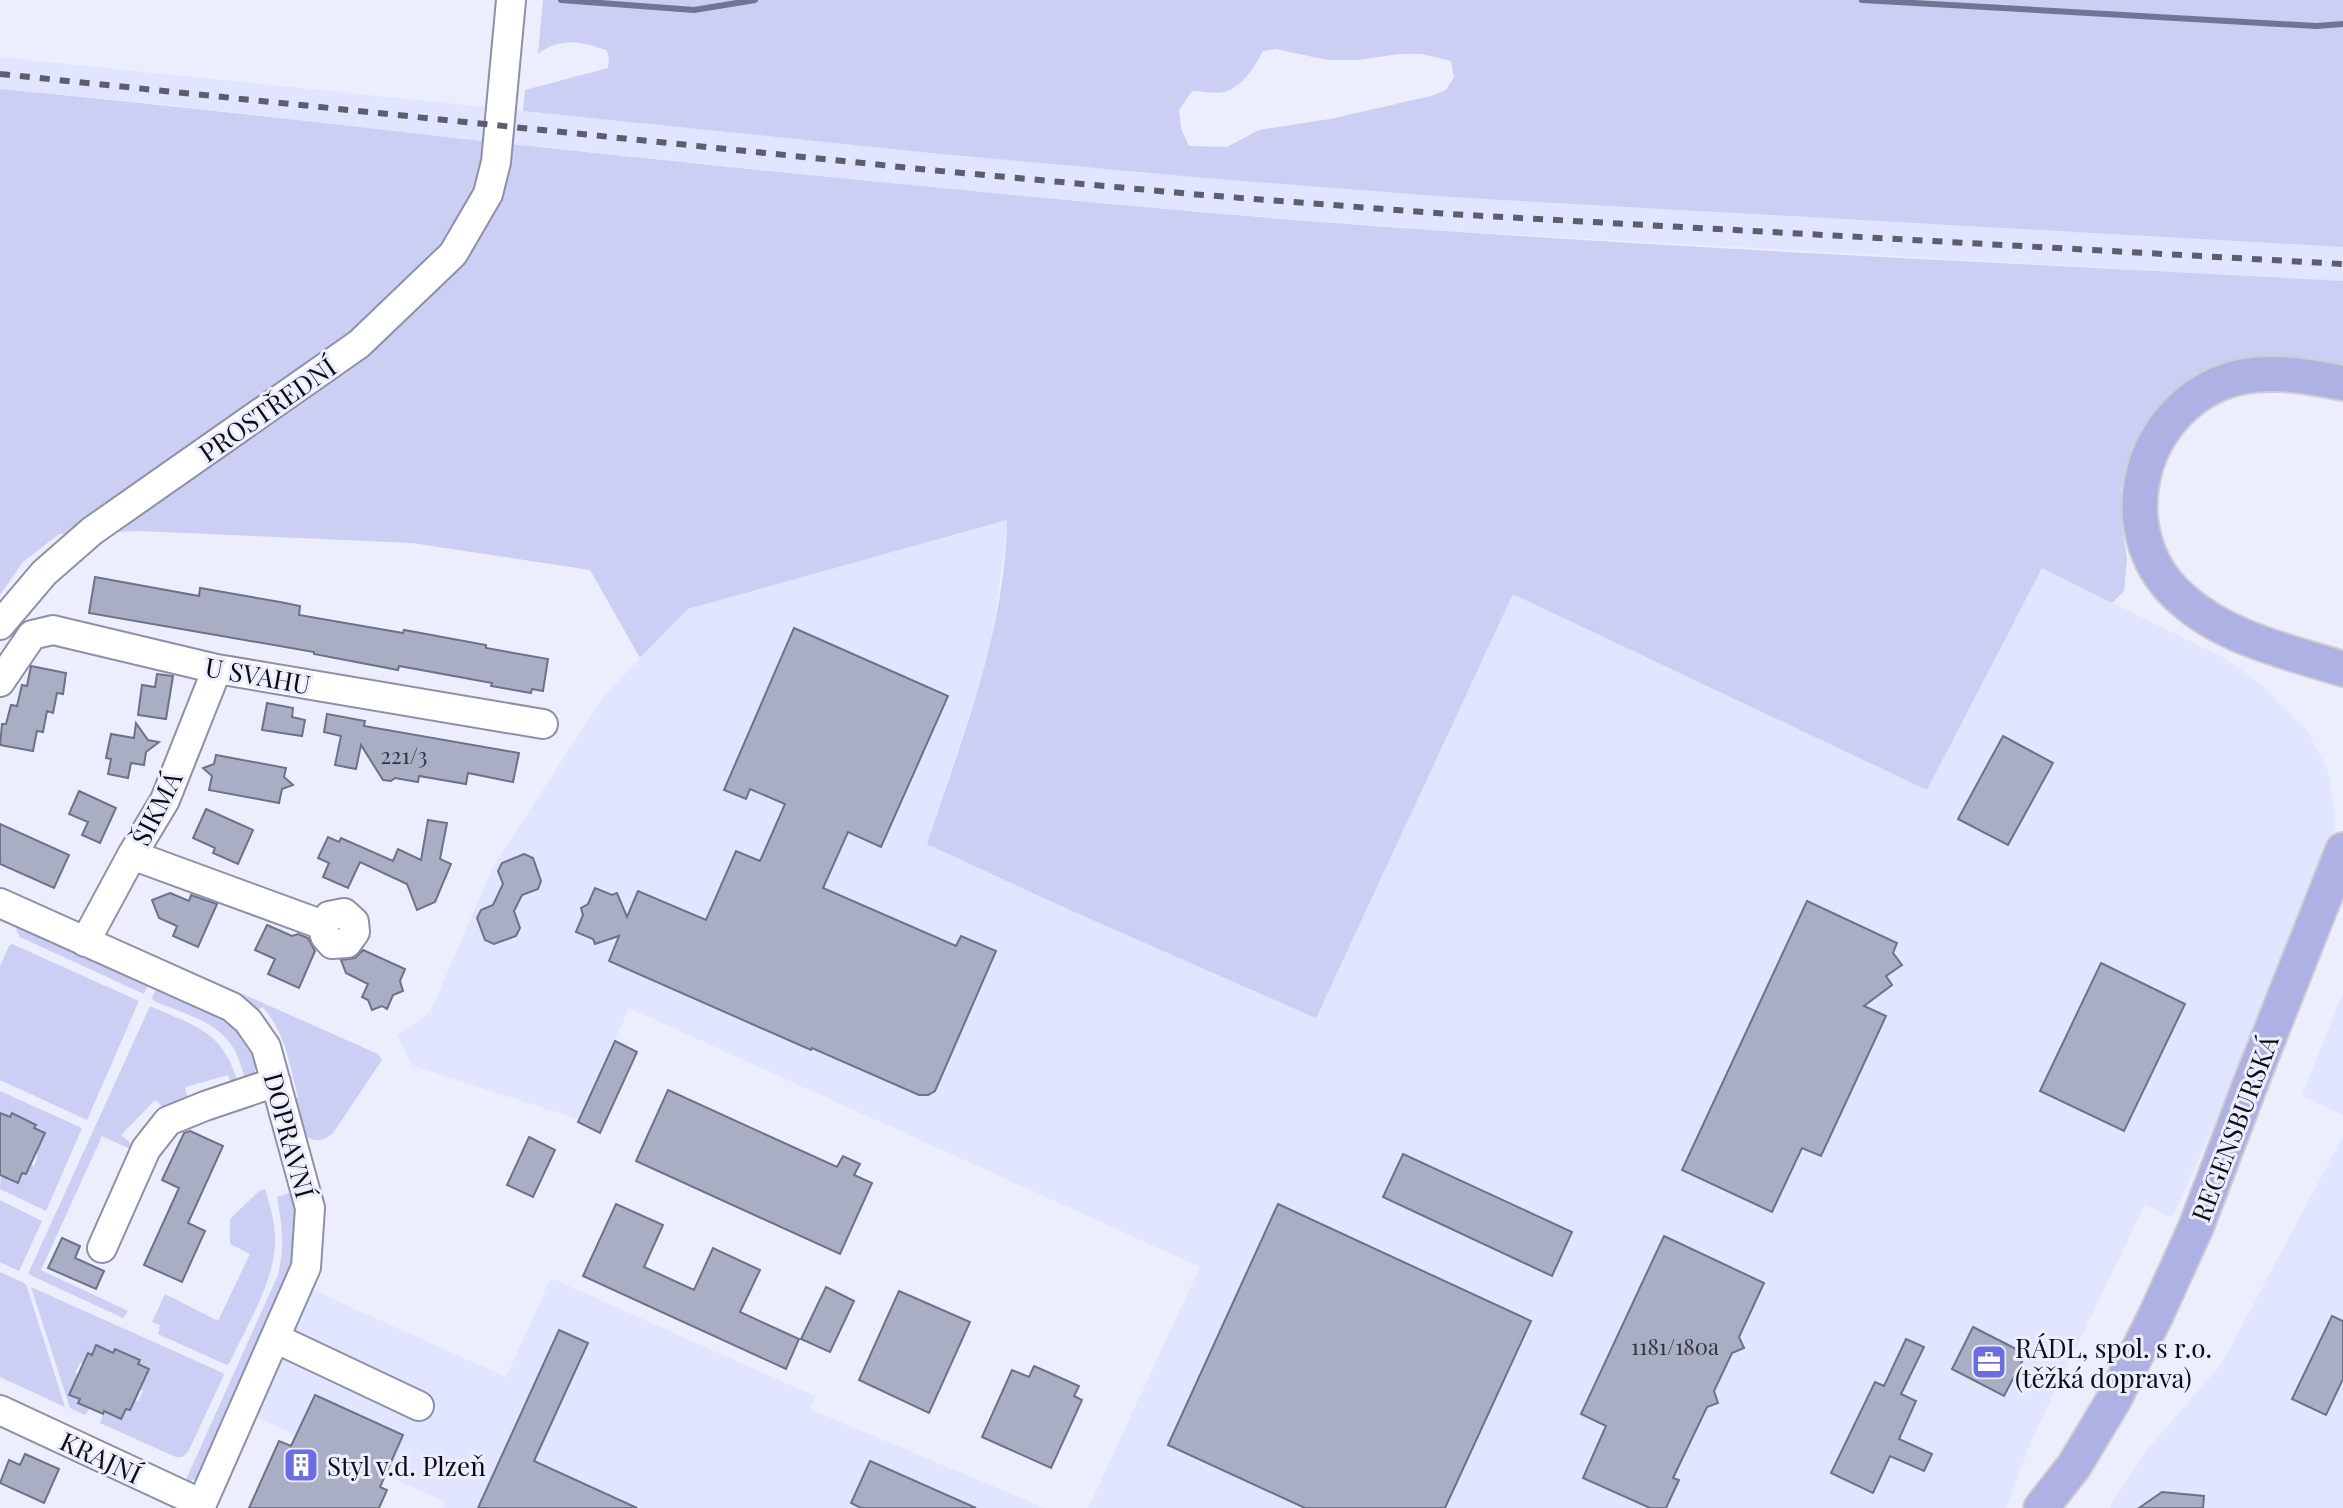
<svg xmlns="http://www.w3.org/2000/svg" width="2343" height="1508" viewBox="0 0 2343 1508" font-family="'Playfair Display',serif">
<rect width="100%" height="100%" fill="#eceefd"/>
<!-- built -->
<path fill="#e1e5ff" d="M0,57L931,153L1205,178L1450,197L2343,247V281L1447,231L1202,212L928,187L447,137L161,104L0,89Z
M1008,520L994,627L980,684L927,844L1063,907L1316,1017L1513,593L1927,790L2042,568L2224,658L2261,684L2306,729L2328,770L2335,813L2333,861L2172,1218L2145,1204L2031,1441L2006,1508H1088L1200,1267L629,1008L579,1120L412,1065L397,1035L430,1012L494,865L604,696L688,609Z
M2343,992V1115L2302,1096Z
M2343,1136V1508H2111V1504L2148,1449L2222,1363Z
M551,1278L815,1396L810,1409L1045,1508H443L445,1502L256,1417L313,1290L506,1377Z"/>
<!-- green -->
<path fill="#cacff3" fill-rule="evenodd" d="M543,0H2343V247L1450,197L1205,178L931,153L523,111L525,90L608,68L609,56L606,50C581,41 560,37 538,54ZM1276,49L1327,60H1358L1399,54H1422L1451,61L1454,77L1446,90L1431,96L1330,119L1259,130L1227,147L1189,146L1181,129L1179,110L1192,91C1201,91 1215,94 1224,92C1244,86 1254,67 1263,51Z
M0,89C149,103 298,120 446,137C697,164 948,190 1199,212C1579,245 1962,260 2343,281V366L2213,371L2186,382L2161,403L2132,451L2121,489L2122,527L2127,558L2124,591L2112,603L2042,568L1927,790L1513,594L1316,1018L1063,907L927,844C961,741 1006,630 1007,520L688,609L640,658L590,570L412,543L140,531L59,534L23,562L0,595Z
M20,922L150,981L144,994L20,937L16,930Z
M12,944L139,1001L87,1120L0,1080V966L9,946Z
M166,960L378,1054L382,1060L333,1133C321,1143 313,1142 301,1133L293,1099L298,1097C290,1065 285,1033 263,1007L257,1010L253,1009L163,966Z
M158,985C193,1002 234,1014 251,1052C258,1066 257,1073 247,1085C243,1073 240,1060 234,1049C218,1021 182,1013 154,1001L152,998Z
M150,1006C199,1028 224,1031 240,1089L233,1091L228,1075L185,1087L189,1104L168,1112L155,1100L121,1135L134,1146L132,1150L102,1136L41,1270L128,1311L123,1318L28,1274Z
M0,1091L82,1128L46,1211L0,1189L1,1175L18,1183L22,1173L26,1174L30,1164L34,1166L38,1155L35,1153V1125L12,1114L10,1117L0,1113Z
M265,1189C270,1205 275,1222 275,1239C276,1279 246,1327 229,1364L227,1365L158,1334L160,1325L152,1322L165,1294L218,1321L250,1254L230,1244V1219L258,1192Z
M289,1193L294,1198L297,1226L294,1266L207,1469L198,1478L184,1484L278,1275C285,1247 282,1225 277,1197Z
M0,1200L42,1221L19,1271L0,1262Z
M0,1272L26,1284L65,1407L0,1377Z
M31,1287L223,1373L224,1375L188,1452L182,1457H176L100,1423L104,1411L121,1419L126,1409L134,1400L138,1401L143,1391L139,1389V1360L116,1349L113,1353L96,1345L92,1355L84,1363H80L75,1373L79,1374L70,1394L80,1399L78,1403L90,1408L85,1415L70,1408Z"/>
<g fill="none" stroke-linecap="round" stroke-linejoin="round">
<!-- stream -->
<path stroke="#707594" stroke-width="6" d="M561,0L694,10L755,0
M1862,0L2316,26L2343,24"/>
</g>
<!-- building -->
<path fill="#aaaec5" stroke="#6e7187" stroke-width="2" d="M95,577L199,596L200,588L280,602L300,606L299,615L403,633L404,630L486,645V648L548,659L543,691L532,689L531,693L491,686L492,683L399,666L398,670L314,654V652L89,613Z
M794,628L948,696L881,847L848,832L823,888L956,946L961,936L996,951L935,1091L928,1095H919L812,1048L811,1050L609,961L619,936L595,944L593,939L576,932L583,915L581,908L588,904L595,888L612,895L617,893L627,917L638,891L706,920L736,851L760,861L785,804L750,789L746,799L724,790Z
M31,666L66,673L63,694L57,693L53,713L47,711L43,732L37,731L33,751L0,745L2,724H6L11,705L17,706L22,685L27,686Z
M157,674L173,676L166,719L138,715L142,685L155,687Z
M267,703L293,708L292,717L305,720L302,736L262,730Z
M327,714L365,721L364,726L519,753L513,782L468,773L466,784L419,776L418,782L395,778L391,781L383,780L361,745L356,769L335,765L341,736L324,732Z
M136,723L148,740L159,742L146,752L144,765L131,763L128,778L108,774L111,759L106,758L111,734L134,738Z
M2003,736L2053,763L2008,845L1958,819Z
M216,755L286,768L284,777L293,785L282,789L279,803L209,790L212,776L203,768L214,764Z
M79,791L116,808L100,843L82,835L88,822L69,814Z
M206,809L253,830L238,864L213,853L215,848L193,838Z
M428,820L447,823L440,859L451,864L435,902L417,910L407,884L360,862L348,888L323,877L329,863L318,858L328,837L339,842L341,838L393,861L398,849L421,860Z
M0,824L69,855L54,888L0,864Z
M524,854L533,858L541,881L538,889L522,895L514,911L520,928L516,936L494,944L485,940L477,918L481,910L493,905L503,884L498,871L502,863Z
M170,893L189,901L191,895L217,904L198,947L173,936L177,926L159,918L152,900Z
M1807,901L1897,943L1893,953L1902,965L1886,976L1892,985L1864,1006L1886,1016L1821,1156L1802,1148L1772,1212L1682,1170Z
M267,925L292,936L298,934L308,938L315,951L299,988L268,974L275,959L255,950Z
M363,950L405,969L400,981L403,991L393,995L387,1009L382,1006L372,1010L368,1000L362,997L368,984L346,973L341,960L355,958Z
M2101,963L2185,1004L2124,1131L2040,1091Z
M615,1041L637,1052L600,1133L578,1122Z
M668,1090L837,1167L843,1156L860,1164L854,1175L872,1183L840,1254L636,1161Z
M0,1113L10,1117L12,1113L36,1125L34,1128L45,1133L26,1174L22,1173L18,1183L0,1175Z
M190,1131L223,1146L188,1223L205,1231L182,1282L144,1265L179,1188L162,1180L184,1133Z
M529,1137L555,1150L533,1197L507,1185Z
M1403,1154L1572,1232L1552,1276L1383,1197Z
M616,1204L663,1225L644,1267L694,1290L713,1248L760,1270L740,1312L799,1339L786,1369L583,1276Z
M1278,1204L1531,1321L1445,1508H1305L1168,1445Z
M1664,1236L1764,1283L1739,1337L1744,1348L1732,1353L1714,1391L1718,1403L1707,1407L1673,1478L1679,1480L1666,1508H1650L1583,1478L1606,1426L1581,1414Z
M62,1238L80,1246L75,1258L104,1271L96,1289L48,1268Z
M826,1287L854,1301L830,1352L801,1339Z
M899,1291L970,1322L929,1413L859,1380Z
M2332,1316L2343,1321V1379L2326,1415L2292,1399Z
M1973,1327L2026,1354L2004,1396L1952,1369Z
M559,1330L588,1343L534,1461L637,1508H478Z
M1906,1339L1924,1347L1901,1394L1916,1401L1899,1439L1932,1454L1924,1471L1890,1456L1873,1493L1831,1473L1875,1382L1884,1386Z
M96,1345L113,1353L115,1349L140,1360L138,1364L149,1369L130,1410L126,1409L121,1419L104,1411L103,1414L78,1403L80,1399L69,1395L88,1353L92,1355Z
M1034,1366L1079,1386L1074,1396L1082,1400L1051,1468L982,1437L1012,1370L1029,1377Z
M315,1395L403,1435L380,1487L387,1490L379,1508H249L279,1441L291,1446Z
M25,1454L59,1469L44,1503L0,1483L9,1460L20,1465Z
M870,1461L976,1508H861L851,1503Z
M2162,1492L2204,1496L2203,1508H2139Z"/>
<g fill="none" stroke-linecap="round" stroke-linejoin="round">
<defs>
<path id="minor" d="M0,625L44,573L92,531L359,344L453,254L488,194L496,162L511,0
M0,682L32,635L53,630L217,669L543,724
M132,855L323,925L325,936L332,944L347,943L355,932L354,922L344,913L329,916L323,925
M0,903L232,1007L248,1021L266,1047L310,1208L306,1267L200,1508
M85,942L132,855L165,800L217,669
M102,1248L146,1149L168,1121L205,1106L276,1082
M275,1338L419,1406
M0,1410L202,1504"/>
<path id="major" d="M2343,383C2302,375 2257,367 2218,384C2133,422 2111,539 2183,600C2227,639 2289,652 2343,669
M2041,1508L2074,1466L2113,1401L2156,1315L2196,1227L2255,1072L2343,850"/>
</defs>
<!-- minor casing -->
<use href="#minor" stroke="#8d90a7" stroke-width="32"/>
<!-- major casing -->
<use href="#major" stroke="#ceced0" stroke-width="38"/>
<!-- minor -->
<use href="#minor" stroke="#fff" stroke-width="28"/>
<!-- major -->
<use href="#major" stroke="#adb1e3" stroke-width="34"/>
<!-- rail -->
<path stroke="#5d5e69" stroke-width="6" stroke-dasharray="10 10" stroke-linecap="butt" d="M0,74L930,170L1203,195L1449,214L2343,264"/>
</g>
<!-- icons -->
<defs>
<symbol id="office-square" viewBox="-11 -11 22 22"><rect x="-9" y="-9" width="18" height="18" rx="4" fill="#6a6de6" stroke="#eceefd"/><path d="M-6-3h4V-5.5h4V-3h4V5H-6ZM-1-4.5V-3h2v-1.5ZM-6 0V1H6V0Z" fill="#fff"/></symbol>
<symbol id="building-square" viewBox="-11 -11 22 22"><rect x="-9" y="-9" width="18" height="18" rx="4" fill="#6a6de6" stroke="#eceefd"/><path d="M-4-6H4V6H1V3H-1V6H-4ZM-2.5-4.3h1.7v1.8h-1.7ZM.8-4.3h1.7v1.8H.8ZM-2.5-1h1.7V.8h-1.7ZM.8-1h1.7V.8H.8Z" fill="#fff"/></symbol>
</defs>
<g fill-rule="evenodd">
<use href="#office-square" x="1969" y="1342" width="40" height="40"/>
<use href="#building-square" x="281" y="1445" width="40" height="40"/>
</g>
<g text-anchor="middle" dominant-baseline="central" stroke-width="6" stroke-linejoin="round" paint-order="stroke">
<!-- number labels -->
<g font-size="22" fill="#323440">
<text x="404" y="755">221/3</text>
<text x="1675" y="1346">1181/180a</text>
</g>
<!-- street labels -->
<g font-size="26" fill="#0a0b13" stroke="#eceefd">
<text transform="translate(267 409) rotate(-35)">PROSTŘEDNÍ</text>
<text transform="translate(258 675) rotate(10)">U SVAHU</text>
<text transform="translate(156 808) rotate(-63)">ŠIKMÁ</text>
<text transform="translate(2234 1128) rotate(-69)">REGENSBURSKÁ</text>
<text transform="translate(290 1135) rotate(75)">DOPRAVNÍ</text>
<text transform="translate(101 1457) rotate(25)">KRAJNÍ</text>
</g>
<!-- poi labels -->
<g font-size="26" fill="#0a0b13" stroke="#eceefd" text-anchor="start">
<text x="2015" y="1347">RÁDL, spol. s r.o.<tspan x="2015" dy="30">(těžká doprava)</tspan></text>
<text x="327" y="1465">Styl v.d. Plzeň</text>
</g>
</g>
</svg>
